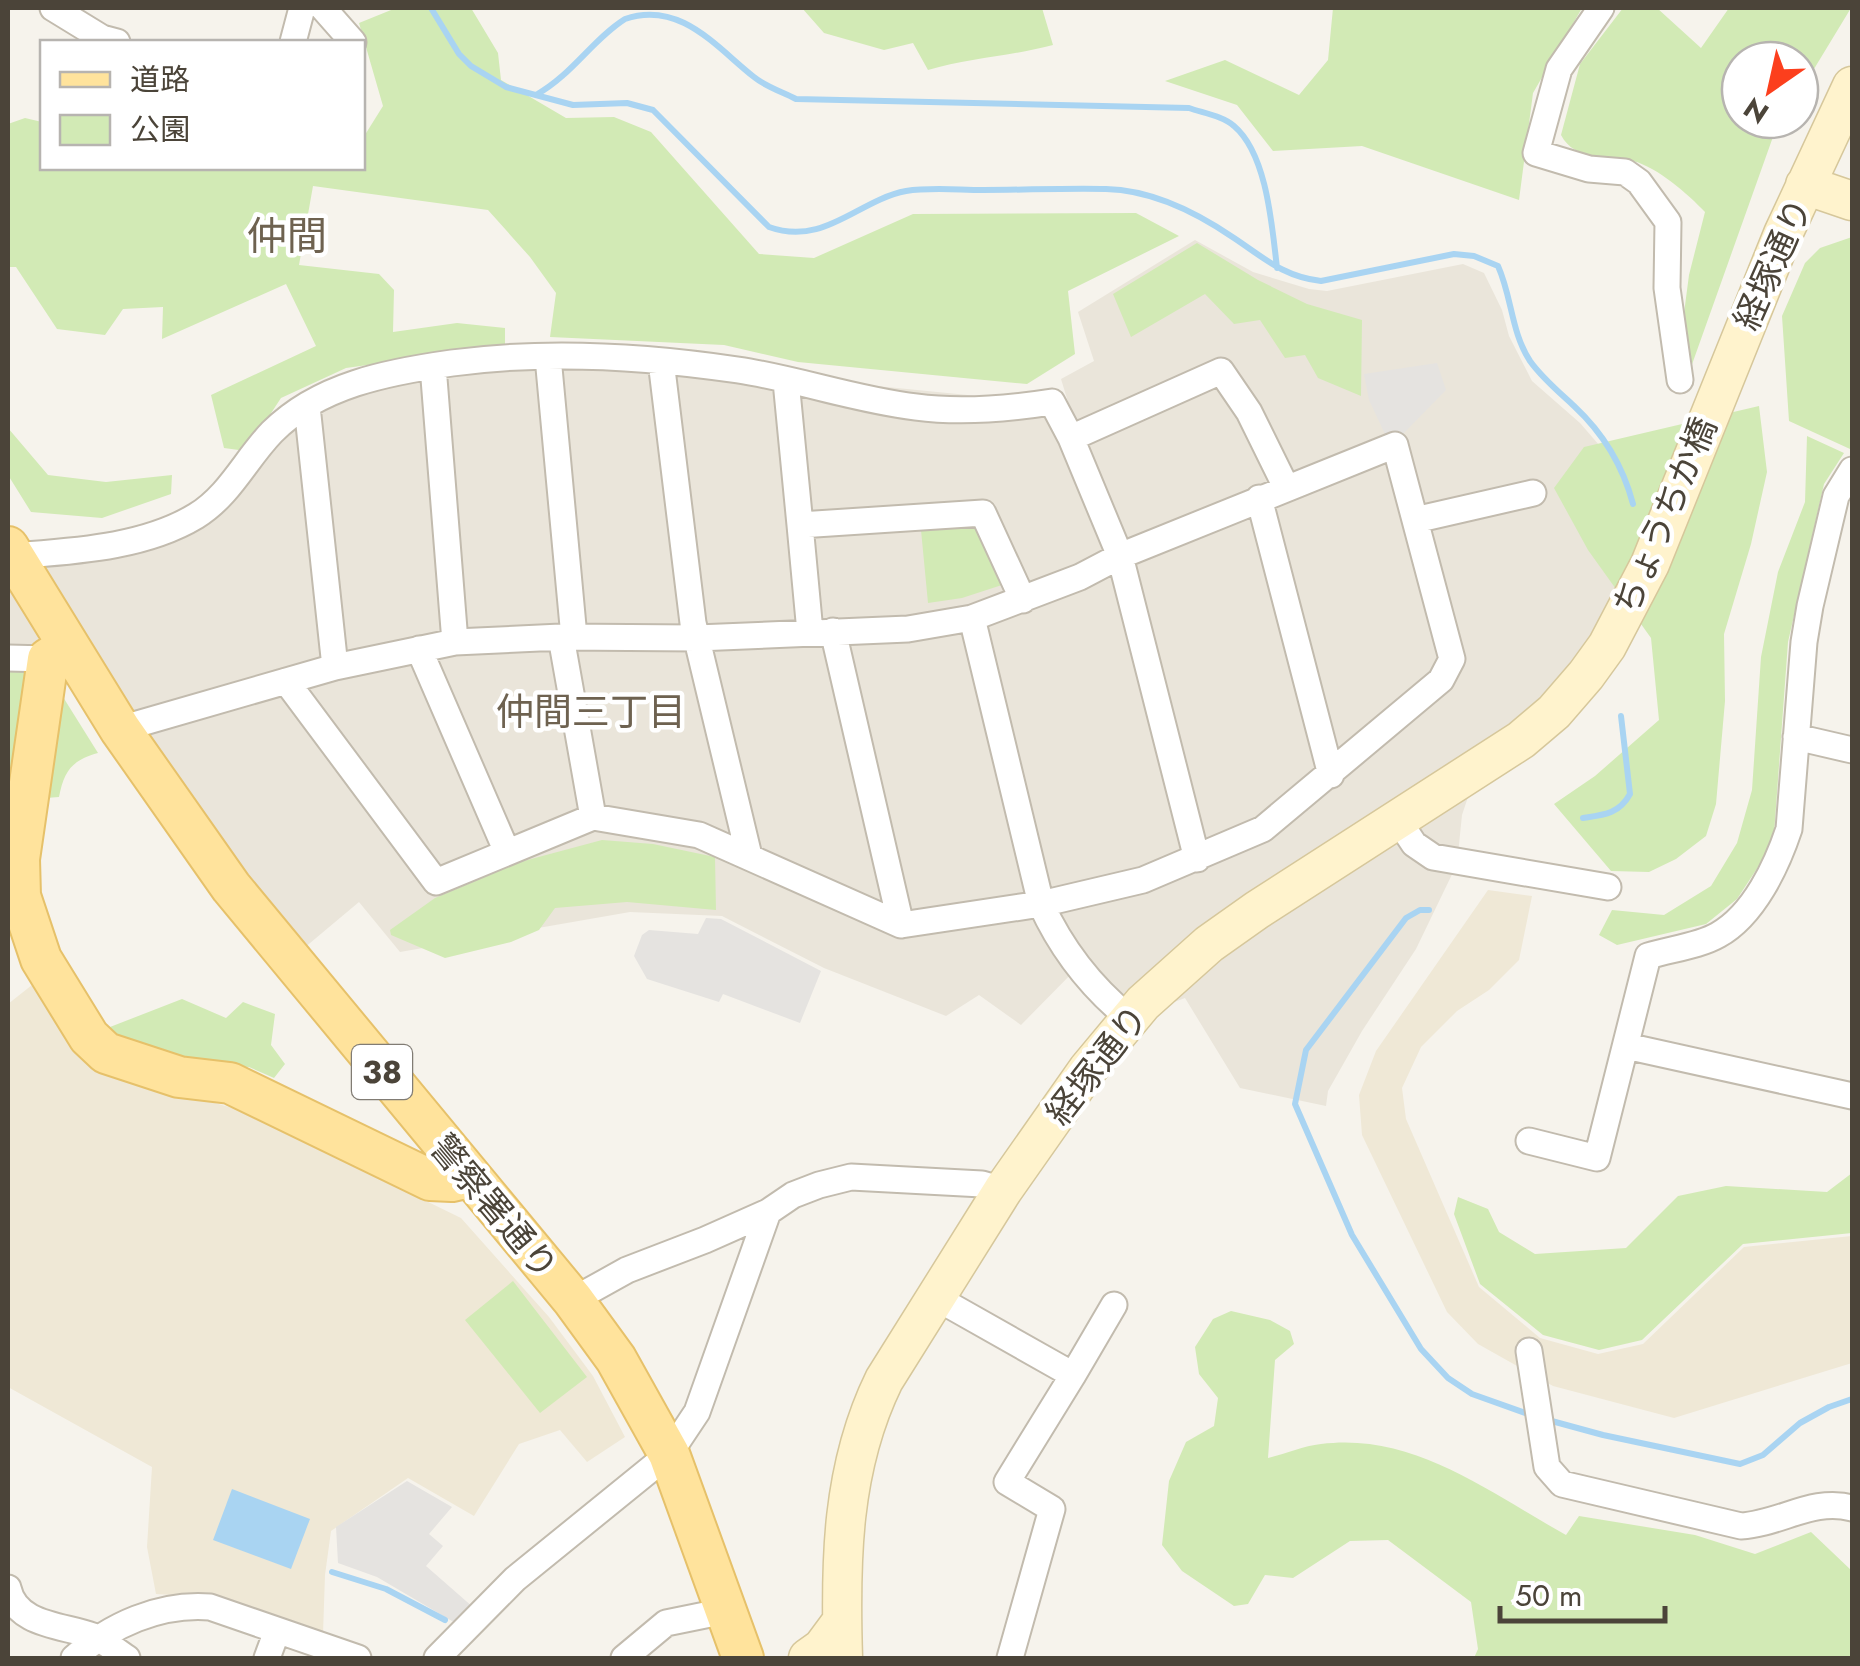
<svg xmlns="http://www.w3.org/2000/svg" width="1860" height="1666" viewBox="0 0 1860 1666" font-family="Jost,'Noto Sans JP',sans-serif">
<rect width="100%" height="100%" fill="#f6f3ec"/>
<!-- residential -->
<path fill="#eae5da" d="M1195,240L1253,272L1309,289L1327,291L1463,264L1484,273L1502,310L1509,336L1532,381L1580,423L1612,460L1622,491L1615,598L1607,625L1474,779L1462,815L1457,864L1416,949L1362,1031L1328,1091L1326,1106L1240,1088L1185,998L1115,1024L1079,966L1021,1025L979,995L946,1016L824,968L722,916L630,912L400,952L359,902L285,964L55,619L32,646L8,666V554L21,561L192,513L280,411L309,389L358,370L468,353L806,379L1069,405L1061,379L1094,361L1078,312Z"/>
<!-- education -->
<path fill="#efe8d6" d="M1488,890L1532,896L1519,960L1489,990L1457,1011L1421,1047L1402,1088L1406,1119L1479,1287L1540,1338L1598,1354L1643,1344L1744,1247L1852,1236V1363L1674,1418L1553,1386L1478,1344L1447,1312L1362,1135L1359,1095L1376,1051Z
M32,985L107,1072L264,1117L297,1138L461,1218L549,1317L593,1376L625,1437L587,1462L560,1430L519,1444L474,1516L408,1478L331,1531L325,1575L323,1634L221,1598L156,1594L147,1547L152,1467L8,1387V1004Z"/>
<!-- green -->
<path fill="#d2eab5" d="M396,8H471L498,53L501,80L566,118L614,117L651,132L759,254L814,258L913,214L1136,213L1179,236L1068,291L1075,354L1027,384L798,362L724,345L550,337L556,293L530,257L488,210L313,186L299,265L379,274L394,290L393,332L457,323L505,328V346L346,368L281,398L246,451L224,448L211,395L316,346L286,284L162,339L163,307L123,309L105,335L57,329L16,267H8V124L25,118L42,122V168H362L363,138L383,106L359,23Z
M802,8H1042L1053,45C1012,56 969,58 928,70L913,43L884,50L824,33Z
M1333,8H1582L1533,93L1519,200L1362,146L1273,151L1237,105L1165,81L1225,60L1299,95L1328,60Z
M1623,8H1657L1701,48L1729,8H1851L1800,92V60H1740V120H1783L1774,134L1690,370L1681,336L1689,275L1705,212C1688,194 1657,167 1633,161C1608,155 1575,162 1561,135L1580,64Z
M1852,237V446L1850,449L1789,421L1782,316L1805,263L1820,248Z
M1197,243L1258,280L1307,304L1362,320L1361,396L1318,378L1305,355L1285,358L1260,320L1234,324L1205,294L1131,337L1113,294Z
M1759,406L1767,472L1751,544L1724,634L1725,701L1716,804L1706,836L1676,859L1649,872L1611,871L1554,804L1595,776L1659,720L1651,638L1588,550L1554,488L1584,447Z
M8,428L48,475L106,482L172,475L171,494L102,518L31,512L8,475Z
M1807,436L1844,453L1824,484L1788,642L1774,834L1760,864L1737,899L1706,924L1617,945L1599,935L1612,910L1664,915L1711,886L1737,843L1752,790L1761,657L1778,572L1805,502Z
M974,525L982,530L1005,584L962,598L928,603L921,530Z
M8,668L28,670L53,681L98,753C72,760 64,771 59,797L33,799L37,776L8,769Z
M602,840L653,844L715,857L716,910L627,902L555,908L539,930L511,942L445,958L391,935L390,930L435,898L520,862Z
M182,999L226,1018L243,1002L275,1014L271,1045L285,1064L274,1078L249,1067L194,1064L109,1036L110,1027Z
M1852,1173V1233L1743,1244L1642,1340L1599,1350L1543,1335L1480,1284L1454,1214L1458,1197L1488,1209L1499,1232L1535,1254L1626,1248L1678,1196L1726,1186L1827,1192Z
M513,1281L587,1377L540,1413L465,1320Z
M1231,1311L1270,1320L1290,1331L1294,1344L1275,1360L1268,1458C1285,1454 1303,1446 1321,1444C1414,1432 1490,1493 1566,1535L1579,1516L1695,1535L1755,1554L1811,1532L1852,1571V1658H1474L1478,1649L1471,1602L1388,1540L1350,1541L1293,1578L1265,1575L1248,1604L1234,1606L1182,1571L1162,1545L1169,1481L1186,1442L1214,1426L1218,1398L1199,1374L1195,1347L1213,1319Z"/>
<!-- parking -->
<path fill="#e5e3e0" d="M1437,363L1446,390L1403,434H1385L1369,400L1364,374Z
M706,918L721,919L821,971L800,1023L723,994L719,1002L647,979L634,956L642,935L649,930L698,934Z
M407,1481L452,1507L429,1534L443,1546L426,1566L474,1608L457,1624L377,1577L338,1563L336,1527Z"/>
<!-- water -->
<path fill="#a9d4f2" d="M232,1489L310,1519L291,1569L213,1540Z"/>
<g fill="none" stroke-linecap="round" stroke-linejoin="round">
<!-- stream -->
<path stroke="#a9d4f2" stroke-width="6" d="M431,8L459,54L471,66L506,87L573,105L627,103L653,110L769,227C824,247 858,200 906,191C931,187 958,190 983,190C1024,190 1065,188 1106,189C1152,190 1196,212 1234,238C1264,258 1284,277 1321,281L1454,254L1474,256L1498,266C1512,297 1511,332 1530,361C1542,378 1559,392 1574,406C1603,433 1623,466 1633,504
M536,95C573,74 592,40 625,19C680,0 716,47 754,77C766,87 783,92 796,99L1189,108C1203,113 1223,116 1234,126C1267,154 1272,226 1277,268
M1583,818C1604,815 1619,814 1630,794L1621,716
M1429,910H1420L1406,918L1306,1050L1295,1104L1352,1235L1421,1349L1448,1378L1472,1394L1531,1415
M1548,1420L1603,1435L1740,1464L1763,1455L1800,1423L1829,1407L1852,1399
M332,1572L386,1589L445,1620"/>
<defs>
<path id="street" d="M53,8L102,38L117,42
M323,8L353,42
M1601,8L1559,69L1536,153L1589,169L1625,172L1639,182L1668,222L1667,288L1680,380
M293,42L302,8
M548,357L574,637
M661,361L693,623L749,856
M433,366L455,642
M786,381L800,525L983,513L1023,600
M307,406L335,667
M1071,438L1120,556L1197,859
M1259,498L1331,775
M1415,520L1533,493
M800,525L810,632
M13,556C73,551 143,548 196,516C230,495 245,460 272,432C319,385 388,372 452,363C547,350 644,356 738,370C798,379 856,400 916,407C961,413 1007,409 1052,402L1071,438L1221,371L1249,412L1286,487
M972,618L1041,904C1061,948 1091,987 1129,1018
M833,631L901,925
M561,637L593,817
M419,649L507,852
M8,658L48,659
M120,729L335,667L455,642L561,637L697,638L908,629L972,618L1080,577L1120,556L1395,445L1452,659L1441,680L1263,829L1143,880L1041,904L901,925L699,835L593,817L436,882L286,681
M1796,737L1852,750
M1398,820L1414,844L1433,857L1608,887
M1626,1046L1852,1096
M1529,1141L1597,1158L1648,956C1670,949 1699,946 1718,935C1754,915 1777,865 1789,829L1804,642L1810,606L1836,496L1852,470
M935,1297L1073,1375L1007,1482L1052,1509L1010,1658
M573,1300L627,1270L705,1240L768,1212L793,1195L819,1185L851,1177L982,1184L1003,1190
M1529,1351L1547,1467L1562,1484L1741,1526C1780,1524 1813,1497 1852,1508
M1073,1375L1114,1305
M8,1588C16,1626 63,1625 93,1636C105,1641 116,1651 127,1658
M74,1658C110,1625 160,1603 210,1607L358,1658
M267,1658L277,1631
M437,1658L515,1579L669,1454L697,1412L768,1212
M624,1658L666,1623L725,1611"/>
<path id="secondary" d="M1805,185L1852,201
M808,1658L822,1648L842,1621
M843,1658C840,1562 841,1468 884,1380L1003,1190L1088,1069L1143,1003L1209,944L1257,910L1521,740L1554,712L1586,675L1607,646L1650,564L1783,234L1852,86"/>
<path id="primary" d="M8,547L120,729L231,887L573,1300L616,1359L669,1454L743,1658
M68,646L48,659L19,859L20,896L41,959L89,1037L106,1053L179,1077L230,1083L430,1180L452,1181L469,1177"/>
</defs>
<!-- street casing -->
<use href="#street" stroke="#c2bbae" stroke-width="29"/>
<!-- secondary casing -->
<use href="#secondary" stroke="#d6c79b" stroke-width="41"/>
<!-- primary casing -->
<use href="#primary" stroke="#e6c16a" stroke-width="44"/>
<!-- street -->
<use href="#street" stroke="#fff" stroke-width="25"/>
<!-- secondary -->
<use href="#secondary" stroke="#fff3cd" stroke-width="38"/>
<!-- primary -->
<use href="#primary" stroke="#ffe39c" stroke-width="40"/>
</g>
<g text-anchor="middle" dominant-baseline="central" stroke-width="9" stroke-linejoin="round" paint-order="stroke">
<!-- shield labels -->
<rect fill="#fff" stroke="#817c74" stroke-width="2.5" x="352" y="1045" width="60" height="54" rx="8"/>
<g font-size="32" font-weight="bold" fill="#4b4439">
<text x="382" y="1072">38</text>
</g>
<!-- street labels -->
<g font-size="35" fill="#4b4439" stroke="#fff">
<text transform="translate(1773 264) rotate(-66)">経塚通り</text>
<text transform="translate(1665 516) rotate(-67)">ちょうちか橋</text>
<text transform="translate(1097 1065) rotate(-52)">経塚通り</text>
<text transform="translate(494 1207) rotate(50)">警察署通り</text>
</g>
<!-- neighbourhood labels -->
<g font-size="38" fill="#6e6250" stroke="#fff">
<text x="591" y="711">仲間三丁目</text>
</g>
<!-- quarter labels -->
<g font-size="40" fill="#6e6250" stroke="#fff">
<text x="287" y="236">仲間</text>
</g>
</g>
<!-- border -->
<rect width="1860" height="1666" fill="none" stroke="#4b4439" stroke-width="20"/>
<!-- legend -->
<rect x="40" y="40" width="325" height="130" fill="#ffffff" stroke="#b7b4b0" stroke-width="2.5"/>
<rect x="60" y="72" width="50" height="15" fill="#ffe39c" stroke="#b7b4b0" stroke-width="2.5"/>
<text x="130" y="90" font-size="30" fill="#4b4439">道路</text>
<rect x="60" y="115" width="50" height="30" fill="#d2eab5" stroke="#b7b4b0" stroke-width="2.5"/>
<text x="130" y="140" font-size="30" fill="#4b4439">公園</text>
<!-- north arrow -->
<g transform="translate(1770 90) rotate(214)"><circle r="48" fill="#ffffff" stroke="#b7b4b0" stroke-width="2.5"/>
<path d="M0-8L18 38L0 25L-18 38Z" fill="#fc3f1d"/>
<text y="-15" font-size="28" font-weight="bold" text-anchor="middle" fill="#4b4439">N</text>
</g>
<!-- scale -->
<path d="M1500 1606v15h165v-15" fill="none" stroke="#4b4439" stroke-width="5"/>
<text x="1515" y="1606" font-size="30" fill="#4b4439" stroke="#ffffff" stroke-width="8" paint-order="stroke">50 m</text>
</svg>
